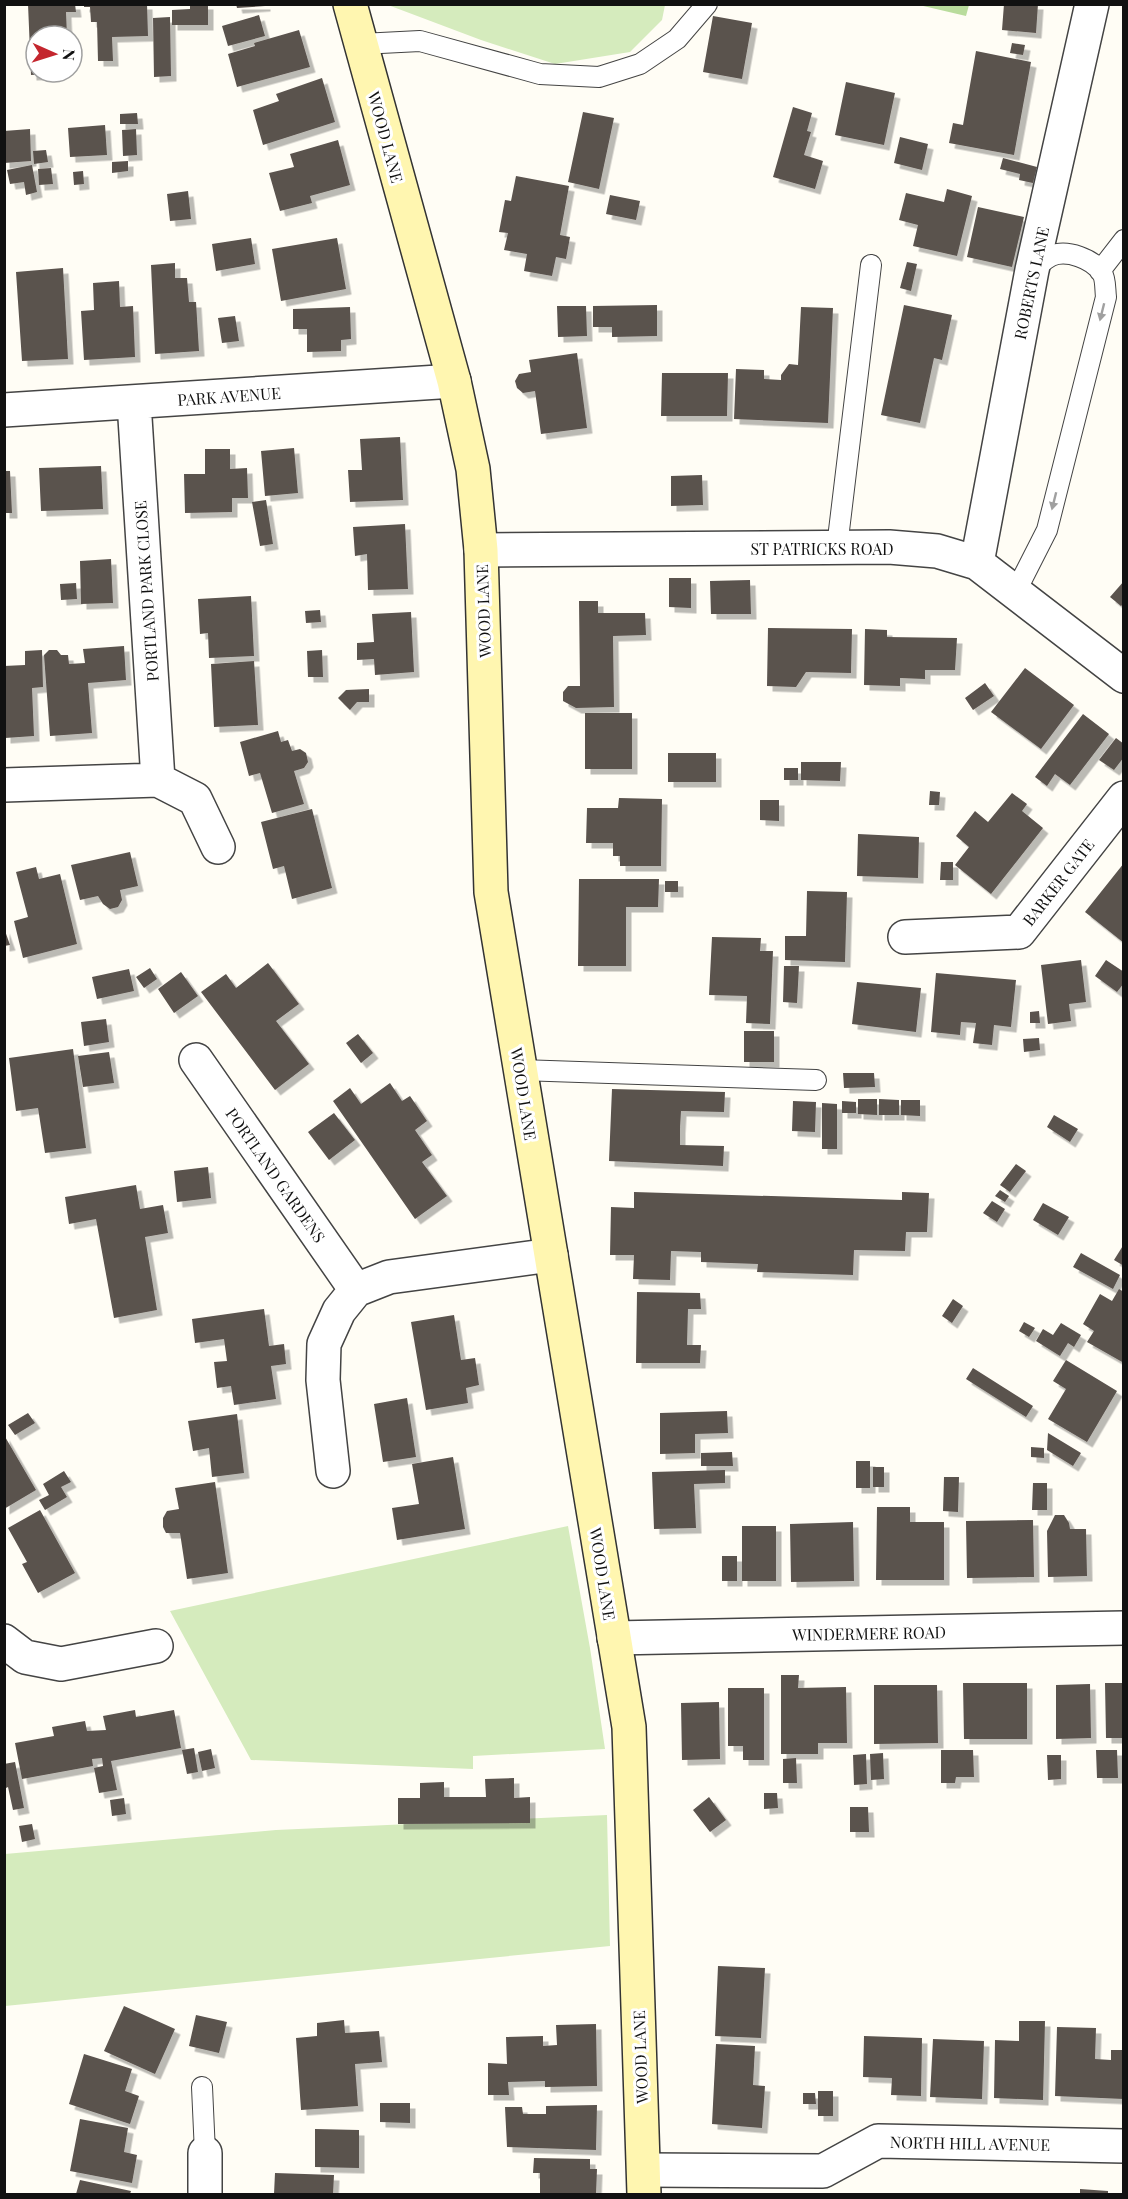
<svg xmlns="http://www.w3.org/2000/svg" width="1128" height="2199" viewBox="0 0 1128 2199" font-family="'Playfair Display',serif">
<defs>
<filter id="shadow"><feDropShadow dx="5.5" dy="5.5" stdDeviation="0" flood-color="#0004"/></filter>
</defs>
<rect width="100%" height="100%" fill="#fffdf5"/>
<!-- green -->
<path fill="#d5ebbd" d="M388,5H665L662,20L630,52L555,64L481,40Z
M568,1526L590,1648L605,1749L473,1756V1769L251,1760L170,1611Z
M607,1815L610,1946L5,2006V1854L276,1830Z"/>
<!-- forest -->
<path fill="#b9dc9c" d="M919,5H969L966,16Z"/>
<!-- building -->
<path fill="#5a524d" filter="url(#shadow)" d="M28,4H75L76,12H66L67,36H36V72H49V74L31,75Z
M84,4H147L148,36L112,37L113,61H98L97,22H91L90,7H84Z
M190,4H208V25H172V10L190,9Z
M236,4H265V6L237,8Z
M1004,4H1038L1036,33L1002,30Z
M259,15L265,36L228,46L222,26Z
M713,16L752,23L742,79L703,72Z
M170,17L171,76L154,77L153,18Z
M299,30L310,67L237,87L228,54L255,46L254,43Z
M1012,43L1025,45L1023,55L1010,53Z
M976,51L1031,62L1014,155L949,143L953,123L963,125Z
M322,78L335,122L263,145L253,110L279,101L276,94Z
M846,82L895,93L884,145L835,135Z
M793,107L812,113L807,131L811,132L804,155L823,161L815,189L773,177Z
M583,112L614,118L599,189L568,182Z
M137,113L138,124H120V114Z
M105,125L107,155L70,157L68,128Z
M30,129L31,161L4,163V131Z
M136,129L137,155L123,156L122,130Z
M900,137L928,144L922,170L894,163Z
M338,140L350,185L310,196L312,203L280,211L269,173L294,167L290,154Z
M46,150L48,162L34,164L33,151Z
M1003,158L1037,167L1033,183L1019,180L1020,174L1000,169Z
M128,161V171L112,173V162Z
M32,165L37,192L26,195L24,182L10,184L7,170Z
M51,168L53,184L39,185L38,169Z
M83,171L84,184L74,185L73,172Z
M516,176L569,186L560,235L570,237L566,259L556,257L552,276L524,271L527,254L504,250L508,233L499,232L505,200L511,201Z
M947,189L972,196L957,256L913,246L918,225L899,220L906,193L944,202Z
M188,191L191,219L170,221L167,194Z
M610,195L640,201L636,220L606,214Z
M978,207L1024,217L1012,267L967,257Z
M251,238L255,264L216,271L212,244Z
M337,238L346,289L281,301L272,249Z
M907,262L917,264L911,291L900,288Z
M175,263V278H187L189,302H196L199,351L155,354L151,265Z
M63,268L68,359L22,361L16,272Z
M119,281L120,307L133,306L135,357L84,360L81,311L94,310L93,283Z
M657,305V336L612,337V327H593V306Z
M904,305L952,315L942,360L934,358L920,423L881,415Z
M557,306H586L587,336L558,337Z
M350,307L351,339L341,340V351L307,352V329H293V309Z
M801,307L833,308L828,423L734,419L736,369L764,370V379L781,380V375L789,364L798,365Z
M235,316L239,341L222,343L218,318Z
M577,353L587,428L541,434L535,391L523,393L517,388L515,381L519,374L531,372L529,360Z
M662,373H728L727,416H661Z
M400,437L403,500L350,502L348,470H362L360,439Z
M294,448L298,493L265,496L261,451Z
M205,449H230V469L247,468L248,498H232V512L185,513L184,474H205Z
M101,466L103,509L41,511L39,468Z
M4,471H10L12,513H4Z
M702,475L703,505L671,506V476Z
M266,500L273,544L260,546L252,502Z
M405,524L408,589L368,590L367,554L355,556L353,527Z
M111,559L113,603L81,604L80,561Z
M669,578H691V608L669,607Z
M750,580L751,614H711L710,581Z
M1124,581V603L1121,606L1110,597Z
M76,583L77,599L61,600L60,584Z
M251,596L254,656L209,658L208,633L200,634L198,599Z
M579,601H598V613H645L646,635L613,636L614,707L576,708L563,701V692L568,686H580Z
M320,610L321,622L306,623L305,611Z
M411,612L414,672L375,675L374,659L357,660V643L374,642L372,614Z
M768,628L852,629L851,673L806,672L796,687L767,686Z
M865,629L887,630V637L957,638L955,670H925V679L900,678V686L864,685Z
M124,646L126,680L88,683L92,733L50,736L44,655L49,650H57L61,655H68L69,664L85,663L83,649Z
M42,650L43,687L32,688L34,736L5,738L4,666L25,665V651Z
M322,650L323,677H308L307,651Z
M254,661L258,725L214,727L211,664Z
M1025,668L1074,705L1041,749L991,712Z
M985,683L994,696L973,710L965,698Z
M369,689V702H357L350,710L338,698L346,690Z
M585,713H632V769H585Z
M1083,714L1109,734L1070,785L1055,774L1047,786L1035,777Z
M278,731L281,742L288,740L292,751L300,749L306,753L308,762L304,768L294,771L304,804L272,813L260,773L249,776L240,742Z
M1116,738L1124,744V757L1114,770L1099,760Z
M668,753H716V782H668Z
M801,762H841L840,781L801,780Z
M784,768H798V780H784Z
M930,791L940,792L939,805H929Z
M1012,793L1027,804L1022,811L1043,828L991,894L955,865L969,847L956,836L975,811L988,822Z
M619,798L662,799L661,866H620V856H613V843H586L587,808H618Z
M760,800H779V821L760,820Z
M312,809L332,888L292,899L284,866L273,869L261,822Z
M858,834L919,837L918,878L857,876Z
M130,852L138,886L120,890L122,900L118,907L110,909L103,904L98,896L80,900L71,865Z
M941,862H953V880H940Z
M1124,863V943L1085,912Z
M36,867L39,879L60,874L77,944L23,958L14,921L28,917L16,872Z
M579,879H659L658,907H626V966H578Z
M665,881H678V892H665Z
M807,891L847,892L845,962L785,960V936H806Z
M4,928L10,945L4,946Z
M712,937L761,938L760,951H773L770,1024L746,1023L747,996L709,995Z
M1081,960L1086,1002L1069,1004L1071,1021L1048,1024L1041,965Z
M1106,960L1124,972V983L1117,992L1095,976Z
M268,963L299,1004L276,1021L309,1064L275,1090L201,992L226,974L236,988Z
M784,966H799L797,1003L783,1002Z
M150,968L157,979L144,988L136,977Z
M129,969L134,991L97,999L92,977Z
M181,972L198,996L174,1013L158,989Z
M936,973L1016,980L1011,1027L994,1025L992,1045L973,1043L976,1023L961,1022L960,1035L931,1032Z
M857,982L921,988L916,1032L852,1024Z
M1039,1011L1040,1023H1030V1012Z
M106,1019L109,1042L84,1046L81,1022Z
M744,1031H774V1062H744Z
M358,1034L373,1053L361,1063L346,1043Z
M1039,1038L1040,1050L1024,1052L1023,1039Z
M73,1049L86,1148L45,1153L38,1108L16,1111L9,1058Z
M109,1052L114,1083L83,1087L78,1056Z
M843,1073H874L875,1087L844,1088Z
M390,1083L402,1101L410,1096L427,1121L415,1130L432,1155L422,1162L447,1196L415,1219L333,1101L350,1088L361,1104Z
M612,1089L725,1092L724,1112L681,1111L680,1128V1145L724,1146L723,1166L609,1161Z
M858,1099H877V1115L858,1114Z
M879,1099L899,1100V1115H879Z
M901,1100H920V1116L901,1115Z
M793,1101L816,1102L815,1132L792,1131Z
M842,1101L856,1102V1113H842Z
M822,1103L837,1104V1149H822Z
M334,1113L355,1140L329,1160L308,1132Z
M1054,1115L1078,1129L1070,1142L1047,1127Z
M1016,1164L1026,1171L1010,1192L1000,1185Z
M208,1167L211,1198L177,1202L174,1171Z
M136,1185L140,1209L163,1205L168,1233L145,1237L157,1310L114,1318L96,1219L69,1224L65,1197Z
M1000,1190L1009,1196L1005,1202L995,1196Z
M634,1192L902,1200V1192L929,1193L927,1232H906L905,1251L854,1250L853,1275L757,1272L758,1264L701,1262V1252L671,1251L670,1280L633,1279L634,1255H610L611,1207L634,1208Z
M992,1201L1005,1209L997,1222L983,1213Z
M1043,1203L1069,1217L1058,1235L1033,1220Z
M1124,1244V1266L1114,1260Z
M1081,1253L1120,1275L1113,1289L1073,1267Z
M1119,1289L1124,1292V1363L1087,1342L1094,1331L1083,1324L1100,1294L1112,1301Z
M637,1292L700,1293L701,1309H688L687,1345H701L700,1363H636Z
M953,1299L963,1306L952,1323L942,1316Z
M264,1309L269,1346L284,1344L286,1364L271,1366L276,1399L234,1405L231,1386L217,1388L214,1362L227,1361L224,1339L195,1343L192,1319Z
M454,1315L461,1360L475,1358L479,1385L466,1388L468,1403L426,1410L411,1322Z
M1024,1322L1035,1328L1029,1337L1019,1331Z
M1061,1323L1081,1335L1074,1347L1068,1343L1060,1356L1036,1341L1043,1329L1053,1335Z
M1066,1360L1117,1391L1087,1442L1048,1419L1066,1389L1053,1381Z
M973,1368L1033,1406L1026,1417L966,1379Z
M407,1398L416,1457L383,1462L374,1404Z
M727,1411L728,1433L695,1434V1453L660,1454V1413Z
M28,1413L35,1423L15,1435L8,1425Z
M237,1414L244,1473L212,1477L209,1448L193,1451L188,1421Z
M1048,1433L1081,1453L1073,1466L1047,1450Z
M4,1435L36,1490L4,1509Z
M1031,1447L1044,1448V1458L1031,1457Z
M732,1452L733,1466H701V1453Z
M453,1457L465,1529L397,1540L392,1508L419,1504L412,1464Z
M856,1461H870V1488H856Z
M873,1467H884V1487H873Z
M725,1470V1483L694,1484L696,1528L654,1529L652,1472Z
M64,1471L71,1482L61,1487L67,1497L45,1510L39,1500L49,1495L43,1484Z
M944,1477H959L958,1512L943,1511Z
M215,1482L228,1573L187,1579L180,1533H166L163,1527V1518L167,1511L179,1509L175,1488Z
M1033,1483H1047V1510H1032Z
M877,1507H910V1522H944V1580H876Z
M40,1510L75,1573L38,1593L22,1564L27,1562L8,1528Z
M1055,1515H1064L1069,1523L1070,1529H1086L1087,1576L1048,1577L1047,1531Z
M1033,1520L1034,1577L967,1578L966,1521Z
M853,1522L854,1581L791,1582L790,1524Z
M742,1526H776V1581H742Z
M722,1556H737V1581H722Z
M781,1675H799L798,1688L846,1687L847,1743H818V1754H781Z
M963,1683H1027V1739H964Z
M1105,1683H1124V1738H1106Z
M1090,1684L1091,1738L1056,1739V1685Z
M874,1685H937L938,1743L874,1744Z
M728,1688H764V1760H743V1746H728Z
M719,1702L720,1759L682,1760L681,1703Z
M135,1710L136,1717L174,1710L181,1748L111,1761L117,1790L99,1793L94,1768L103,1766L102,1758L92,1759L93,1766L22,1779L15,1743L54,1736L52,1727L85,1721L87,1731L106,1730L103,1716Z
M194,1748L198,1772L187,1774L182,1750Z
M211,1749L215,1768L202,1771L198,1752Z
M941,1750H973L974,1777H956L955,1783H941Z
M1096,1750H1117L1118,1778H1097Z
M883,1753L884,1779L871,1780L870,1754Z
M866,1754L867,1784L854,1785L853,1755Z
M1047,1755H1061V1779L1048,1780Z
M796,1758L797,1783H783V1759Z
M15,1762L24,1808L13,1810L8,1787L6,1788L4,1779V1764Z
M514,1778V1798L530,1797V1823L398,1824V1798H420V1783L444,1782V1797H486L485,1779Z
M764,1793H777L778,1808L764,1809Z
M709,1797L726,1820L710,1832L693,1810Z
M124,1798L126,1814L112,1816L110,1800Z
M850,1807H868L869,1832H850Z
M32,1824L35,1839L22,1842L19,1826Z
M718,1966L765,1968L761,2038L715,2036Z
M124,2006L175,2029L155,2074L104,2051Z
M196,2015L227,2022L219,2053L189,2046Z
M344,2020L345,2033L379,2031L382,2062L355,2064L358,2106L301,2110L296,2038L317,2036V2023Z
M1019,2021H1045L1043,2100L994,2098L995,2040L1019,2041Z
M596,2024L597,2086L545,2087V2081L508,2082L509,2095H488V2063L507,2064L506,2037L543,2036V2046L557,2045L556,2025Z
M1057,2027L1096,2028L1095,2059L1111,2060V2050H1124V2099L1055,2096Z
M864,2036L922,2038L921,2096L891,2095L892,2078L863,2077Z
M933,2039L984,2041L982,2099L930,2097Z
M716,2044L755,2046L753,2085L765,2086L762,2128L712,2124Z
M84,2054L132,2069L125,2091L139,2096L130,2124L69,2104Z
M818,2091H833V2116H818Z
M803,2093H815L816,2104H803Z
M380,2103H410V2123L380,2122Z
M597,2105L596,2150L507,2147L505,2107H522L523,2114H546V2106Z
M80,2119L128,2128L124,2152L137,2155L132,2183L70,2171Z
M315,2129L359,2130V2168L315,2167Z
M534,2158L590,2159V2169H597L596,2194H540V2173H533Z
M275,2173L334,2175L333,2194H274Z
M80,2180L131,2191L130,2194H76Z
M1080,2189L1108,2191V2194H1080Z"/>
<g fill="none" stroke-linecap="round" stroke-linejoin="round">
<defs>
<path id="lane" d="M361,44L420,41L540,74L599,77L640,64L677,39L707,4
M1100,271L1124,240
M837,547L871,265
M1015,593L1047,530L1106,297C1105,290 1106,279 1102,273C1093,259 1067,249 1051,256C1045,259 1038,266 1032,270
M520,1070L816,1080
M202,2087L205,2153"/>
<path id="street" d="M4,410L454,381
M481,550L889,547L937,551L977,563L1124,676
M977,563L1032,270L1092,4
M158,780L195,799L218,847
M4,785L158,780L134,402
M905,937L1019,932L1124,798
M196,1060L356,1290
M333,1471L323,1380L324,1344L339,1311L356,1290L389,1277L551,1255
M614,1638L1124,1628
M4,1641L25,1657L61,1664L156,1646
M645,2170L823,2171L878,2141L1124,2146
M205,2194V2153"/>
<path id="secondary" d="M350,4L454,381L473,469L481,550L491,892L629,1727L644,2194"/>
</defs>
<!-- lane casing -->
<use href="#lane" stroke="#444" stroke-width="22"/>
<!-- street casing -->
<use href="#street" stroke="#444" stroke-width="36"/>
<!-- secondary casing -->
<use href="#secondary" stroke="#333" stroke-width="36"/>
<!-- lane -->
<use href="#lane" stroke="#fff" stroke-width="20"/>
<!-- street -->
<use href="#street" stroke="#fff" stroke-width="33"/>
<!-- secondary -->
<use href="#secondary" stroke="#fff6b0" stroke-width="33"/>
</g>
<!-- one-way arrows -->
<defs><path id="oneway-solid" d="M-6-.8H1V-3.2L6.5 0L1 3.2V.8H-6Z" transform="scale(1.5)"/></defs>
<g fill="#a0a0a0">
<use href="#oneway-solid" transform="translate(1102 312) rotate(104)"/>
<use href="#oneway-solid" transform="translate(1054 501) rotate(104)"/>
</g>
<g text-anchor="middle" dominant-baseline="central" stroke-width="6" stroke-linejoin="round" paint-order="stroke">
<!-- street labels -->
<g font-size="16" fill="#111" stroke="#fff">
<text transform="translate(386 137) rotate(75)">WOOD LANE</text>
<text transform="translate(1031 283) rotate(-78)">ROBERTS LANE</text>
<text transform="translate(229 396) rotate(-4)">PARK AVENUE</text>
<text x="822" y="548">ST PATRICKS ROAD</text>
<text transform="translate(146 591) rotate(-94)">PORTLAND PARK CLOSE</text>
<text transform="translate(483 611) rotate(-92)">WOOD LANE</text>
<text transform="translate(1058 882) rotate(-52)">BARKER GATE</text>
<text transform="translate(524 1094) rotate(81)">WOOD LANE</text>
<text transform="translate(276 1175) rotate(55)">PORTLAND GARDENS</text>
<text transform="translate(603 1574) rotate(81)">WOOD LANE</text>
<text transform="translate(869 1633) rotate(-1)">WINDERMERE ROAD</text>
<text transform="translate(640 2057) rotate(-92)">WOOD LANE</text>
<text transform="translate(970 2143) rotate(1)">NORTH HILL AVENUE</text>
</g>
</g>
<!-- border -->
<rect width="1128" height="2199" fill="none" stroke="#111111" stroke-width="12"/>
<!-- north arrow -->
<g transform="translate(54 54) rotate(93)"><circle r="28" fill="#ffffff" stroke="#a0a0a0" stroke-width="1.5"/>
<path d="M0-4.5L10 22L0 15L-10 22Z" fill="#c4262e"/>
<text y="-9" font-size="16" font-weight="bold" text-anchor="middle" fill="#111111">N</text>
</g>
</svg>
